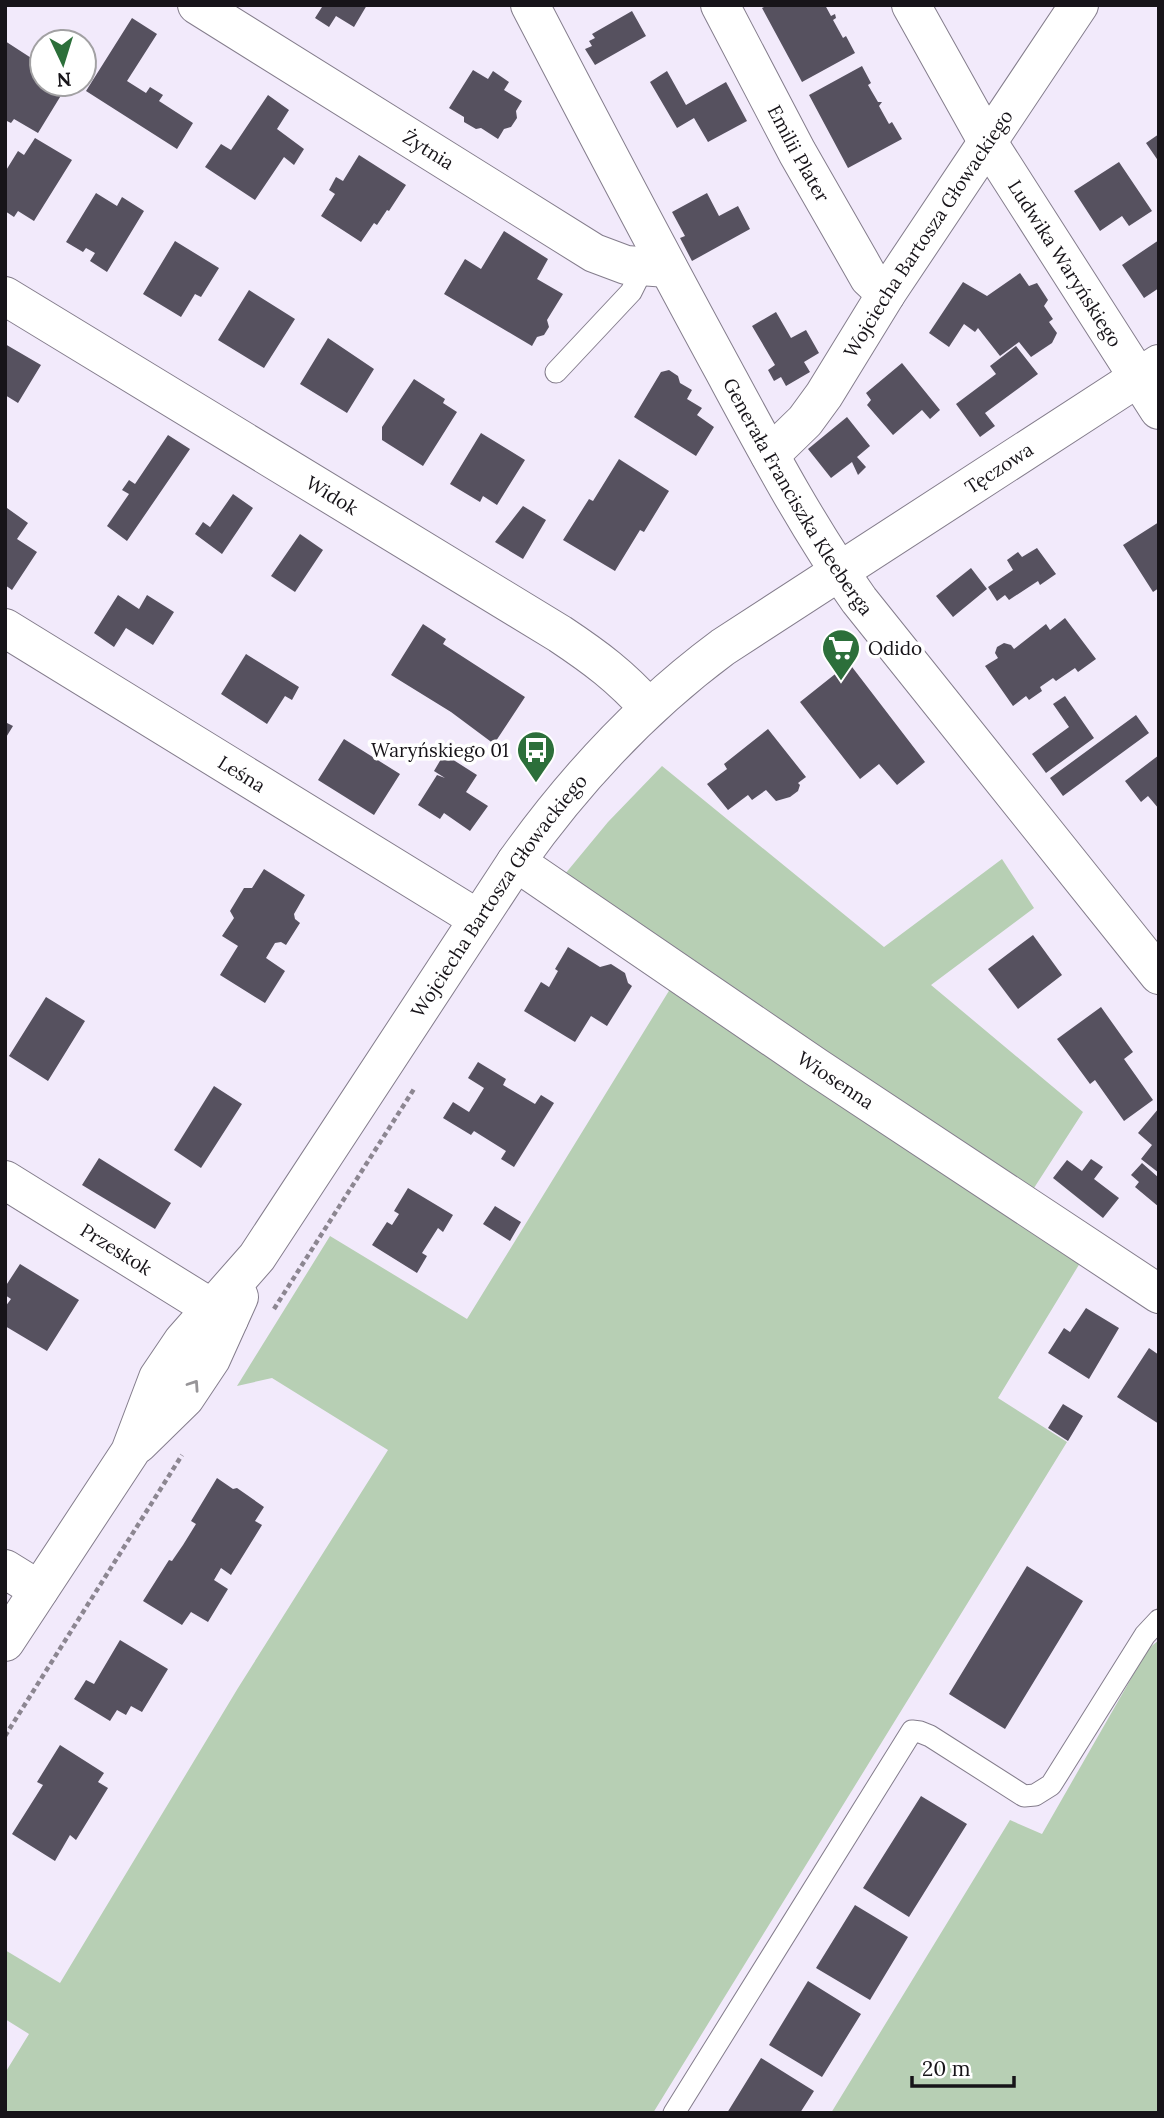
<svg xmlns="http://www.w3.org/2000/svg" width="1164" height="2118" viewBox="0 0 1164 2118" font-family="Lora,serif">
<rect width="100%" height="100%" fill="#f2eafb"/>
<!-- green -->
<path fill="#b7cfb4" d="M662,766L884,947L1002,859L1034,908L931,985L1083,1112L1034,1188L818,1051L565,874L608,822Z
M675,981L1080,1263L998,1398L1067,1442L653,2113H5V2073L29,2034L5,2019V1950L60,1983L238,1688L388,1450L272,1378L237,1386L330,1236L467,1319Z
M1159,1640V2113H831L1010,1820L1042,1834L1148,1649Z"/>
<!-- building -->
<path fill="#56515f" d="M318,5H367L354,27L336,16L329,27L315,18L322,7Z
M768,5H825L831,16L835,14L836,18L833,20L843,38L846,36L855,53L802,82L762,8Z
M632,11L646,36L595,65L585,49L592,46L589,41L595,38L592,34Z
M132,18L157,34L127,81L146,93L150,87L163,95L159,101L193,123L177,149L86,91Z
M5,41L42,65V84H68L38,133L14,119L11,123L5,120Z
M862,66L871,83L868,85L878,102H882L879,106L889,124L892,122L902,139L848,168L809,95Z
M473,70L488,79L493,71L509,82L504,90L522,101L516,111L517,118L511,127L504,129L498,139L481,128L476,129L464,122V117L449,108Z
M667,71L686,105L726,82L747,121L708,142L694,118L677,128L650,82Z
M268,95L289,110L277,129L304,149L294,165L284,157L255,200L205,167L221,144L231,150Z
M1159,134V162L1146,143Z
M35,138L72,160L34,221L18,211L14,217L5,211V172L18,151L24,155Z
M359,155L406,185L389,211L387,210L377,225L374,223L361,242L321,216L335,194L329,190L336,177L343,181Z
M1119,162L1152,211L1129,226L1122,216L1100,231L1074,191Z
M96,193L117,206L122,197L144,211L107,272L90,261L95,253L86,248L83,252L66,242Z
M707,193L719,216L738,206L750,229L692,261L680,238L685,236L672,212Z
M504,231L548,259L537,279L563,294L547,320L549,327L544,335L537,337L532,346L444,294L465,259L481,269Z
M1159,240V288L1144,298L1122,265Z
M175,241L219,268L201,297L195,294L181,317L143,294Z
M1020,273L1029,286L1037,283L1048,300L1044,306L1053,319L1049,322L1057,333L1052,343L1031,357L1019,342L1000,356L978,328L975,332L964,324L949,347L929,333L963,282L987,296Z
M249,290L295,319L264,368L218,340Z
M776,312L791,338L806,330L819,353L804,362L810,372L786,386L781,377L774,381L768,370L775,365L752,326Z
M328,338L374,369L347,413L300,384Z
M5,344L41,365L18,403L5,395Z
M1016,346L1038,374L985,413L995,426L980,437L956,404L996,374L990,366Z
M902,363L940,410L930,419L922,410L893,435L867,405L871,400L866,393Z
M669,370L678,376L680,383L692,390L687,399L702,408L697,415L714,427L696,456L634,417L661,372Z
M414,379L445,399L443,403L457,412L423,466L382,440V427Z
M847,417L870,446L857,457L866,467L858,475L852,462L831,478L808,449Z
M481,433L525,460L497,505L483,496L480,502L450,484Z
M168,435L190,449L127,541L107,526L129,494L122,490L129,480L135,484Z
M619,459L669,491L644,532L640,530L615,571L563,540L589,499L593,501Z
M233,494L253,508L222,554L195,534L203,522L210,527Z
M523,506L546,520L523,559L495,542Z
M7,508L28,523L17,539L37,552L12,590L5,585Z
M1159,522V588L1153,592L1123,545Z
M300,534L323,550L295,592L271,576Z
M1037,548L1056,574L1040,585L1038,581L1009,600L1005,595L997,601L988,587L1013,570L1007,560L1018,552L1022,557Z
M971,568L987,589L953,617L936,596Z
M118,595L139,609L147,595L174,612L153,645L126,628L114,647L94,633Z
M1065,618L1096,659L1078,672L1075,668L1056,681L1053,678L1040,687L1042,691L1029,700L1026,696L1013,706L985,666L998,658L995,653L997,647L1004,643L1011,645L1014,649L1046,624L1050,630Z
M423,624L446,639L443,644L525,697L494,744L451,712L391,675Z
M246,654L299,687L292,700L285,696L267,724L221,694Z
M849,663L925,762L897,785L879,764L860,779L800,702Z
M1065,696L1094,738L1046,773L1032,754L1069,727L1053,704Z
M1136,715L1149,733L1063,796L1050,778Z
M5,722L13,726L5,739Z
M768,729L806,777L798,783L800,785L798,791L790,797L776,801L766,790L752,800L748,795L728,810L707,784L727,769L724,764Z
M344,739L400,774L374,815L318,780Z
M444,754L477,775L466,792L488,806L470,831L444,813L440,819L418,805L437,775L445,778L434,771Z
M1159,755V809L1148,796L1141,802L1125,781Z
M264,869L305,895L294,914L295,919L300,923L286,945L281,942L275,943L266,958L285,971L265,1003L220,975L238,946L222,936L234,918L230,911L244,888H252Z
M1033,935L1062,975L1018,1009L988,969Z
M568,947L600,967L611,964L625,973L628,983L632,986L607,1026L591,1016L575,1042L524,1011L541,982L549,987L558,971L555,969Z
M46,997L85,1021L48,1081L9,1056Z
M1101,1007L1133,1052L1124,1059L1153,1100L1124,1121L1095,1080L1090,1084L1057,1039Z
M478,1062L506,1079L503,1085L535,1104L541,1095L554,1103L514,1167L501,1159L506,1151L474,1131L471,1135L443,1118L453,1102L469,1112L476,1101L484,1088L468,1078Z
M214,1086L242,1104L201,1168L174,1150Z
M1159,1108V1173L1141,1159L1152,1145L1138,1133Z
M99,1158L171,1203L155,1229L82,1185Z
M1091,1159L1103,1167L1094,1179L1119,1198L1103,1218L1053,1178L1067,1160L1082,1171Z
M1142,1163L1159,1178V1207L1135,1187L1139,1182L1131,1175Z
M408,1188L453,1215L443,1232L438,1228L422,1253L427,1256L417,1273L372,1245L387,1222L392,1225L399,1214L394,1211Z
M495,1206L521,1222L510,1241L483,1224Z
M20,1264L79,1300L47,1351L5,1326V1307L11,1299L5,1295V1287Z
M1086,1308L1119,1328L1089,1379L1048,1353L1064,1328L1070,1332Z
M1149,1348L1159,1355V1424L1117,1397Z
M1063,1404L1083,1416L1068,1441L1048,1428Z
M217,1478L233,1489L237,1488L264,1507L255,1521L262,1525L231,1575L221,1568L214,1580L228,1589L208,1622L191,1612L182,1625L143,1601L169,1560L172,1561L183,1545L196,1524L191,1521Z
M1027,1566L1083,1601L1005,1729L949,1694Z
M120,1640L168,1669L142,1712L131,1706L126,1715L117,1710L110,1721L74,1699L86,1680L94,1684Z
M60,1745L104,1773L98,1782L108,1788L76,1840L70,1835L55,1861L12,1834L43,1785L37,1782Z
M921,1796L967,1824L909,1917L863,1888Z
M855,1905L908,1937L870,2000L816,1968Z
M808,1981L861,2014L822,2077L769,2045Z
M761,2058L814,2091L800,2113H727Z"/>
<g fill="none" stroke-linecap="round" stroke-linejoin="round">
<defs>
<path id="service" d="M556,372L631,292L643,268
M674,2113L912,1731L920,1732L930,1736L1024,1796L1035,1795L1051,1785L1145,1635L1159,1620"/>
<g id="minor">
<path id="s1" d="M197,5L594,253L626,265L668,268"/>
<path id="s2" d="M530,5C594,128 658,250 724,371C766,449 808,528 859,600L1159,975"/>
<path id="s3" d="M720,5L797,152L860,262L869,278L886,294"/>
<path id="s4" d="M911,5L987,141L1159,410"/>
<path id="s5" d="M5,296L560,634C596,658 620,676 649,708"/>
<path id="s6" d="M770,455L805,421L824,395L886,294L1079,5"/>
<path id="s7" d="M5,628L478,919"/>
<path id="s8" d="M516,862L816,1067L1159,1294"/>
<path id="s9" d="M5,1180L229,1319"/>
<path d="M138,1444L185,1398L211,1359L239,1297"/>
<path d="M5,1569L39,1590"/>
<path id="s10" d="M5,1642L130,1452L158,1378L183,1341L257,1257L516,862C575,779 642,707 723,647L1159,364"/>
</g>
</defs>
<!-- service casing -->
<use href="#service" stroke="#847d8c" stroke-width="23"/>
<!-- minor casing -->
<use href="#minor" stroke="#847d8c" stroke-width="40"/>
<!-- path -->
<path stroke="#8c8691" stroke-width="4.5" stroke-dasharray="5 3.5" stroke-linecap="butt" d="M274,1309L414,1089
M5,1736L182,1455"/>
<!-- service -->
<use href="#service" stroke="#fff" stroke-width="21"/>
<!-- minor -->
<use href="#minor" stroke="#fff" stroke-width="38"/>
</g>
<!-- one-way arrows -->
<defs><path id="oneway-chevron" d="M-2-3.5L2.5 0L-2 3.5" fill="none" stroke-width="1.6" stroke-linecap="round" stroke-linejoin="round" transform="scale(1.75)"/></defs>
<use stroke="#979598" href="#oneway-chevron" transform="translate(194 1385) rotate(-56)"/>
<!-- icons -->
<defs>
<symbol id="supermarket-pin" viewBox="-11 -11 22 30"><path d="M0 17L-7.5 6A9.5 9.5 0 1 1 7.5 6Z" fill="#2c6f3a" stroke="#fff"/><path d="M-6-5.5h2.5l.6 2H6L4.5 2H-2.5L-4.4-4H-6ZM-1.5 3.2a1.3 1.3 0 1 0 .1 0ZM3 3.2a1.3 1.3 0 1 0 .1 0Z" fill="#fff"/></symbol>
<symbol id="bus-pin" viewBox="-11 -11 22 30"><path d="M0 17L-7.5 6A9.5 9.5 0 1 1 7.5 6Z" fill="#2c6f3a" stroke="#fff"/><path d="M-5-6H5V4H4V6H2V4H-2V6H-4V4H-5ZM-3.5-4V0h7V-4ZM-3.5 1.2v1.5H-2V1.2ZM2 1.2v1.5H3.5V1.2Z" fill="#fff"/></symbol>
</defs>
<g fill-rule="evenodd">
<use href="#supermarket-pin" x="819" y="626" width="44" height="60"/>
<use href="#bus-pin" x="514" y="728" width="44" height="60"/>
</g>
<g text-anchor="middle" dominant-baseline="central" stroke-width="7" stroke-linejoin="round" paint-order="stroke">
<!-- street labels -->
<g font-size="19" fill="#171419" stroke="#fff">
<text stroke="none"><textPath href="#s1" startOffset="273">Żytnia</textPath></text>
<text stroke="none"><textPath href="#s3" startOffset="168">Emilii Plater</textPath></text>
<text stroke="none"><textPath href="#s6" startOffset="273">Wojciecha Bartosza Głowackiego</textPath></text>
<text stroke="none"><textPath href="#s4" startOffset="301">Ludwika Waryńskiego</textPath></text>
<text stroke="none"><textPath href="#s10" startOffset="1564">Tęczowa</textPath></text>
<text stroke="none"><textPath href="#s5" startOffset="383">Widok</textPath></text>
<text stroke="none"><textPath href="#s2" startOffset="560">Generała Franciszka Kleeberga</textPath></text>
<text stroke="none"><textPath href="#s7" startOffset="278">Leśna</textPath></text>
<text stroke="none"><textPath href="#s10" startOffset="898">Wojciecha Bartosza Głowackiego</textPath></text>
<text stroke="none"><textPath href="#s8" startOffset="387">Wiosenna</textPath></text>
<text stroke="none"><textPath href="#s9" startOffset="131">Przeskok</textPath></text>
</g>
<!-- poi labels -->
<g font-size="19" fill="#171419" stroke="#fff" text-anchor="start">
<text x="868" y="648">Odido</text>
<text x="509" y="750" text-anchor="end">Waryńskiego 01</text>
</g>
</g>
<!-- border -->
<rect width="1164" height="2118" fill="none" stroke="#171419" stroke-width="14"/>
<!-- north arrow -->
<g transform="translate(63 63) rotate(176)"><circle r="33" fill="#ffffff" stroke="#a2a1a3" stroke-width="2"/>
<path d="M0-5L12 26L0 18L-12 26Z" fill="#2c6f3a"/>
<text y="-10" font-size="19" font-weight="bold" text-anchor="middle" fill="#171419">N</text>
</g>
<!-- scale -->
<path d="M912 2076v10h102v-10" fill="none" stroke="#171419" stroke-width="3.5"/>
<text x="922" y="2076" font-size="21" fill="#171419" stroke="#ffffff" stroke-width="5" paint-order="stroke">20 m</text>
</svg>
